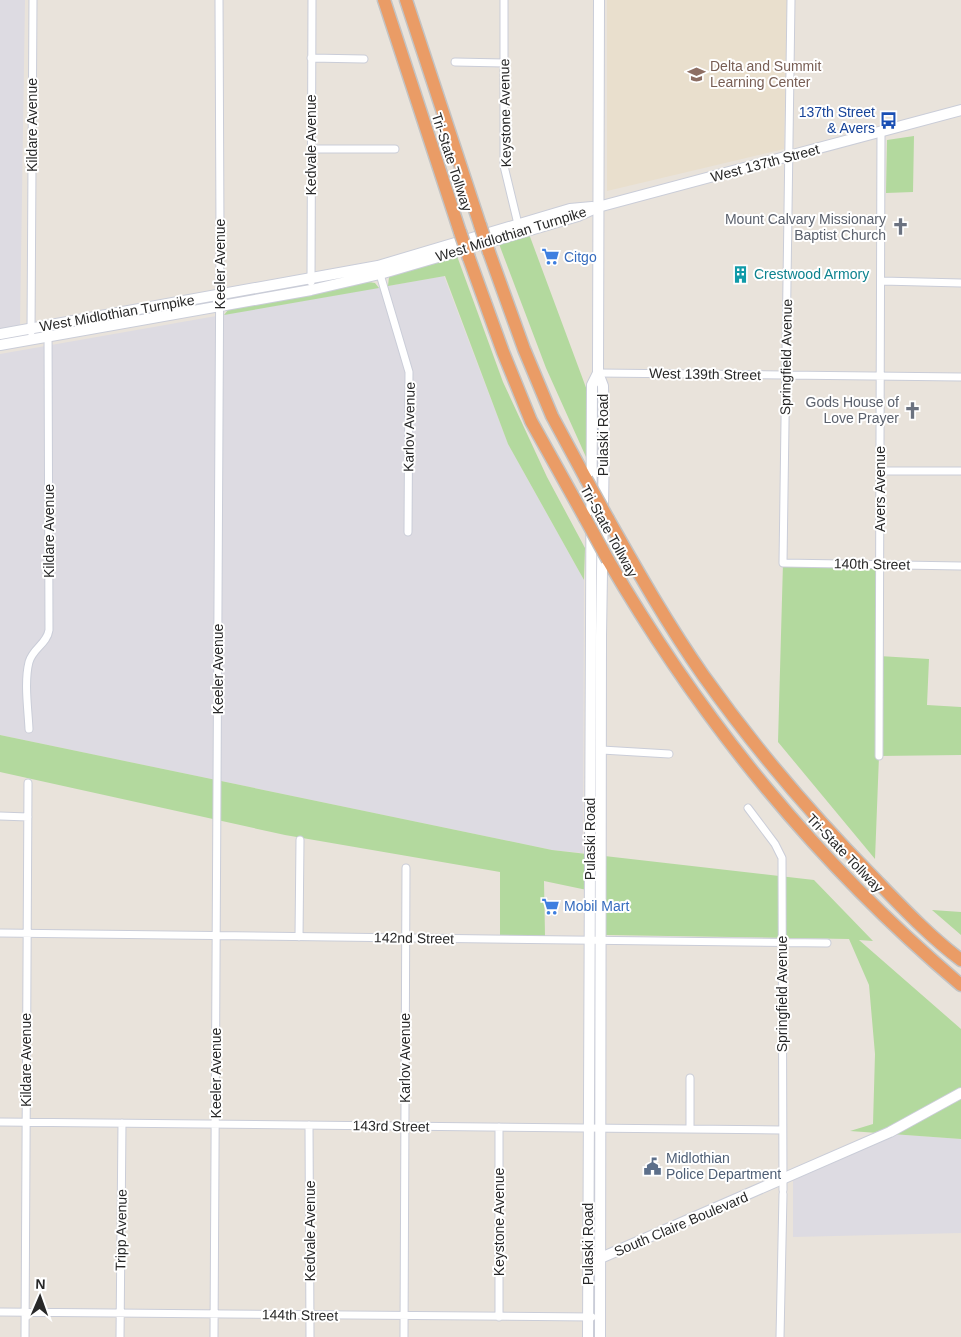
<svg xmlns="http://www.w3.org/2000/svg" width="961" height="1337" viewBox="0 0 961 1337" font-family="Arial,sans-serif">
<rect width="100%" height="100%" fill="#e9e3db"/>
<!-- industrial -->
<path fill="#dddbe2" d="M0,0H25L20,327L0,330Z
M444,276L508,444L584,580L583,853L552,850L0,735V354Z
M892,1134L961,1139V1233L793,1237V1178Z"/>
<!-- education -->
<path fill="#e9dfcd" d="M607,0H787L784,149L607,191Z"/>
<!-- green -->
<path fill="#b3d99e" d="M914,136L913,192L886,193L887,140Z
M529,234L588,393L586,457L546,368L499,244Z
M457,256L503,382L547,477L585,548L584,580L508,444L445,276L388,286L389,277L396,274Z
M369,282L375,283L379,288L224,315L228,310L234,308Z
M783,563L879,564V656L929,659L927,705L961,707V755L879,756L875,859L778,742Z
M0,735L552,850L814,880L873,941L859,940L961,1029V1139L850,1131L873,1124L875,1054L869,985L849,939L606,935V894L544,881L545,936L500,935V872L285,835L0,772Z
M932,910L961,912V935Z"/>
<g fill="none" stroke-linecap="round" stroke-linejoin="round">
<defs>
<path id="street" d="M504,0V166L518,224
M791,0L783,563L961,566
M311,58L364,59
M455,62L504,63
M311,149H395
M379,271L409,372L408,532
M882,281L961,283
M311,282L312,0
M31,332L33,0
M598,373L961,377
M880,471H961
M29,729C28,708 24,682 29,662C33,648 47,644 49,630L48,326
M602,750L669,754
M879,756L881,132
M748,808L775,844L782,858L783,1190
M0,816L28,817
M0,933L827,943
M299,937L300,840
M0,1122L781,1130
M309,1125L310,1337
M690,1129V1078
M0,1312L592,1317
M499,1317V1127
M25,1337L28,783
M120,1337L122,1123
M214,1337L220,233L219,0
M404,1337L406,868
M780,1337L783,1194"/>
<path id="secondary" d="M599,0L598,373L603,386L604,442L601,637L600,1337
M0,334L378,266L570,209L592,207
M0,345L311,290L380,274L578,216L598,207L961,110
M596,1260L890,1132L961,1093
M588,1337L592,385L598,373"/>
<path id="highway" d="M384,0L460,232
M406,0L480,225
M489,252L524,349L552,416L586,479
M469,258L503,352L531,421L585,518
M608,519C638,572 668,625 703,675C754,747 811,814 873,877C901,906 929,936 961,960
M608,560C703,723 817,863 961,985"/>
</defs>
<!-- street casing -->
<use href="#street" stroke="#cacdd8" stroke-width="9"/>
<!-- secondary casing -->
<use href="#secondary" stroke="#cacdd8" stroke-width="12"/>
<!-- highway casing -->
<use href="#highway" stroke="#c3c3c3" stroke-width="15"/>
<!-- street -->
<use href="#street" stroke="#fff" stroke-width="7"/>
<!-- secondary -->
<use href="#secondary" stroke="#fff" stroke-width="10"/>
<!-- highway -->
<use href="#highway" stroke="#ea9c66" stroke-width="12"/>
<defs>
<path id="highway-bridge" d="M480,225L489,252
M460,232L469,258
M586,479L608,519
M585,518L608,560"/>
</defs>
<!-- highway-bridge casing -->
<use href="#highway-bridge" stroke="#c3c3c3" stroke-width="15" stroke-linecap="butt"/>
<!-- highway-bridge -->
<use href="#highway-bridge" stroke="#ea9c66" stroke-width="12"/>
</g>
<!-- icons -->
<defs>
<symbol id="school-bare" viewBox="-9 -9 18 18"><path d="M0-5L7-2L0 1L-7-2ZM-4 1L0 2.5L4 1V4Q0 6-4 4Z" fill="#8d6e63" stroke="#fff" stroke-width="2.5" paint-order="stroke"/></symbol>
<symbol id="bus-bare" viewBox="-9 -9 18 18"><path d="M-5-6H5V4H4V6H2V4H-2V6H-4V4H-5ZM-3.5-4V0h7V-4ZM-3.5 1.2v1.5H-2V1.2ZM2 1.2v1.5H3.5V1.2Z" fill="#1a4fb4" stroke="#fff" stroke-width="2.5" paint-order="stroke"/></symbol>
<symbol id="church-bare" viewBox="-9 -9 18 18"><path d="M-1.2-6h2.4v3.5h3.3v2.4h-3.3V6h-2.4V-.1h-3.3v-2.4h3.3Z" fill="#6b7280" stroke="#fff" stroke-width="2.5" paint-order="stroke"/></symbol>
<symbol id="supermarket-bare" viewBox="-9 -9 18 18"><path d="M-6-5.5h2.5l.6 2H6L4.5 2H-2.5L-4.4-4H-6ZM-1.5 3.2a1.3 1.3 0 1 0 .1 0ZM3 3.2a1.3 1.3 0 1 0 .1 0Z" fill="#3f7fe0" stroke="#fff" stroke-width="2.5" paint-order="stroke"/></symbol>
<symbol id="building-bare" viewBox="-9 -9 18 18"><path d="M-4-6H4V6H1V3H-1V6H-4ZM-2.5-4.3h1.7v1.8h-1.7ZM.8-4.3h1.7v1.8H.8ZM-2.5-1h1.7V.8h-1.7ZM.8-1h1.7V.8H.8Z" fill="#0f9aa8" stroke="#fff" stroke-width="2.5" paint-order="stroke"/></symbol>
<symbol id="civic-bare" viewBox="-9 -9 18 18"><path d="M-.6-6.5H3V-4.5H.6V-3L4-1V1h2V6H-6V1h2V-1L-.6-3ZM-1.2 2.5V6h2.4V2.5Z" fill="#5c6f8a" stroke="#fff" stroke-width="2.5" paint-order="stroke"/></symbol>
</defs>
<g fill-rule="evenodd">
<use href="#school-bare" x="684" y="62" width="25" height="25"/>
<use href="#bus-bare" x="876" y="108" width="25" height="25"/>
<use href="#church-bare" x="888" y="214" width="25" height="25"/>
<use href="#supermarket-bare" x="538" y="244" width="25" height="25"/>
<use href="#building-bare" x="728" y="262" width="25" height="25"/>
<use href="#church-bare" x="900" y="398" width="25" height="25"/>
<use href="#supermarket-bare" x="538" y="894" width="25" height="25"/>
<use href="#civic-bare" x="640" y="1154" width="25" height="25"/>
</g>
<g text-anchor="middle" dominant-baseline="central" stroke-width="4" stroke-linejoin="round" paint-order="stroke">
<!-- education labels -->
<g font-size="14" fill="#785e54" stroke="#fff" text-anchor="start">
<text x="710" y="66">Delta and Summit<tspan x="710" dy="16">Learning Center</tspan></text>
</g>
<!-- transit labels -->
<g font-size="14" fill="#164399" stroke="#fff" text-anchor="end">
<text x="875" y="112">137th Street<tspan x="875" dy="16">&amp; Avers</tspan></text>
</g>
<!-- street labels -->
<g font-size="14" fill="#282828" stroke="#fff">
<text transform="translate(505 113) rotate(-91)">Keystone Avenue</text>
<text transform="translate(32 125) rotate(-90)">Kildare Avenue</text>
<text transform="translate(311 145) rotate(-90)">Kedvale Avenue</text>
<text transform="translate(452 162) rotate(72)">Tri-State Tollway</text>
<text transform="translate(765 163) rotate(-15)">West 137th Street</text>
<text transform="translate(511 234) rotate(-17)">West Midlothian Turnpike</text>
<text transform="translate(220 264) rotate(-90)">Keeler Avenue</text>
<text transform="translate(117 313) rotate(-10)">West Midlothian Turnpike</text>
<text transform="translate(786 357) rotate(-89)">Springfield Avenue</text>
<text transform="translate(705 374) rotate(1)">West 139th Street</text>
<text transform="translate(409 427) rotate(-89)">Karlov Avenue</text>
<text transform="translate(603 435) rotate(-90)">Pulaski Road</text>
<text transform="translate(880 489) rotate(-90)">Avers Avenue</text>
<text transform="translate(49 531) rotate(-90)">Kildare Avenue</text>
<text transform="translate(609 531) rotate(61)">Tri-State Tollway</text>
<text transform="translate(872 564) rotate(1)">140th Street</text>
<text transform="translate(218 669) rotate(-90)">Keeler Avenue</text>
<text transform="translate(590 839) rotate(-90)">Pulaski Road</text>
<text transform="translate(845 853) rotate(46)">Tri-State Tollway</text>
<text transform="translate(414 938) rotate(1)">142nd Street</text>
<text transform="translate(782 994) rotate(-90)">Springfield Avenue</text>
<text transform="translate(405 1058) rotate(-90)">Karlov Avenue</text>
<text transform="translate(26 1060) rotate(-90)">Kildare Avenue</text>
<text transform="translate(216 1073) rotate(-90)">Keeler Avenue</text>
<text transform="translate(391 1126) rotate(1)">143rd Street</text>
<text transform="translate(499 1222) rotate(-90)">Keystone Avenue</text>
<text transform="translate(681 1224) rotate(-23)">South Claire Boulevard</text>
<text transform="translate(121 1230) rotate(-89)">Tripp Avenue</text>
<text transform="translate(310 1231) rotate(-90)">Kedvale Avenue</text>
<text transform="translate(588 1244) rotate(-90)">Pulaski Road</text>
<text transform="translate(300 1315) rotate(1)">144th Street</text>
</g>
<!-- worship labels -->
<g font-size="14" fill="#5b616d" stroke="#fff" text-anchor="end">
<text x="886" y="219">Mount Calvary Missionary<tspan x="886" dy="16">Baptist Church</tspan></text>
<text x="899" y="402">Gods House of<tspan x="899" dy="16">Love Prayer</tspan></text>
</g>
<!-- shop labels -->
<g font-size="14" fill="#366cbe" stroke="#fff" text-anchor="start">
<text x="564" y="257">Citgo</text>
<text x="564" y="906">Mobil Mart</text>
</g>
<!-- culture labels -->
<g font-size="14" fill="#0d838f" stroke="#fff" text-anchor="start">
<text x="754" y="274">Crestwood Armory</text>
</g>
<!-- service labels -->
<g font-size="14" fill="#4e5e75" stroke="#fff" text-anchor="start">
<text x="666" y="1158">Midlothian<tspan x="666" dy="16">Police Department</tspan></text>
</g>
</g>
<!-- north arrow -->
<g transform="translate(40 1297) rotate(2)" stroke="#ffffff" stroke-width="4" paint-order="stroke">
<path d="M0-4L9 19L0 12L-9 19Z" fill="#282828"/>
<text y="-8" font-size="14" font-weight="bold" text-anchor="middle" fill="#282828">N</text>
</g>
</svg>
